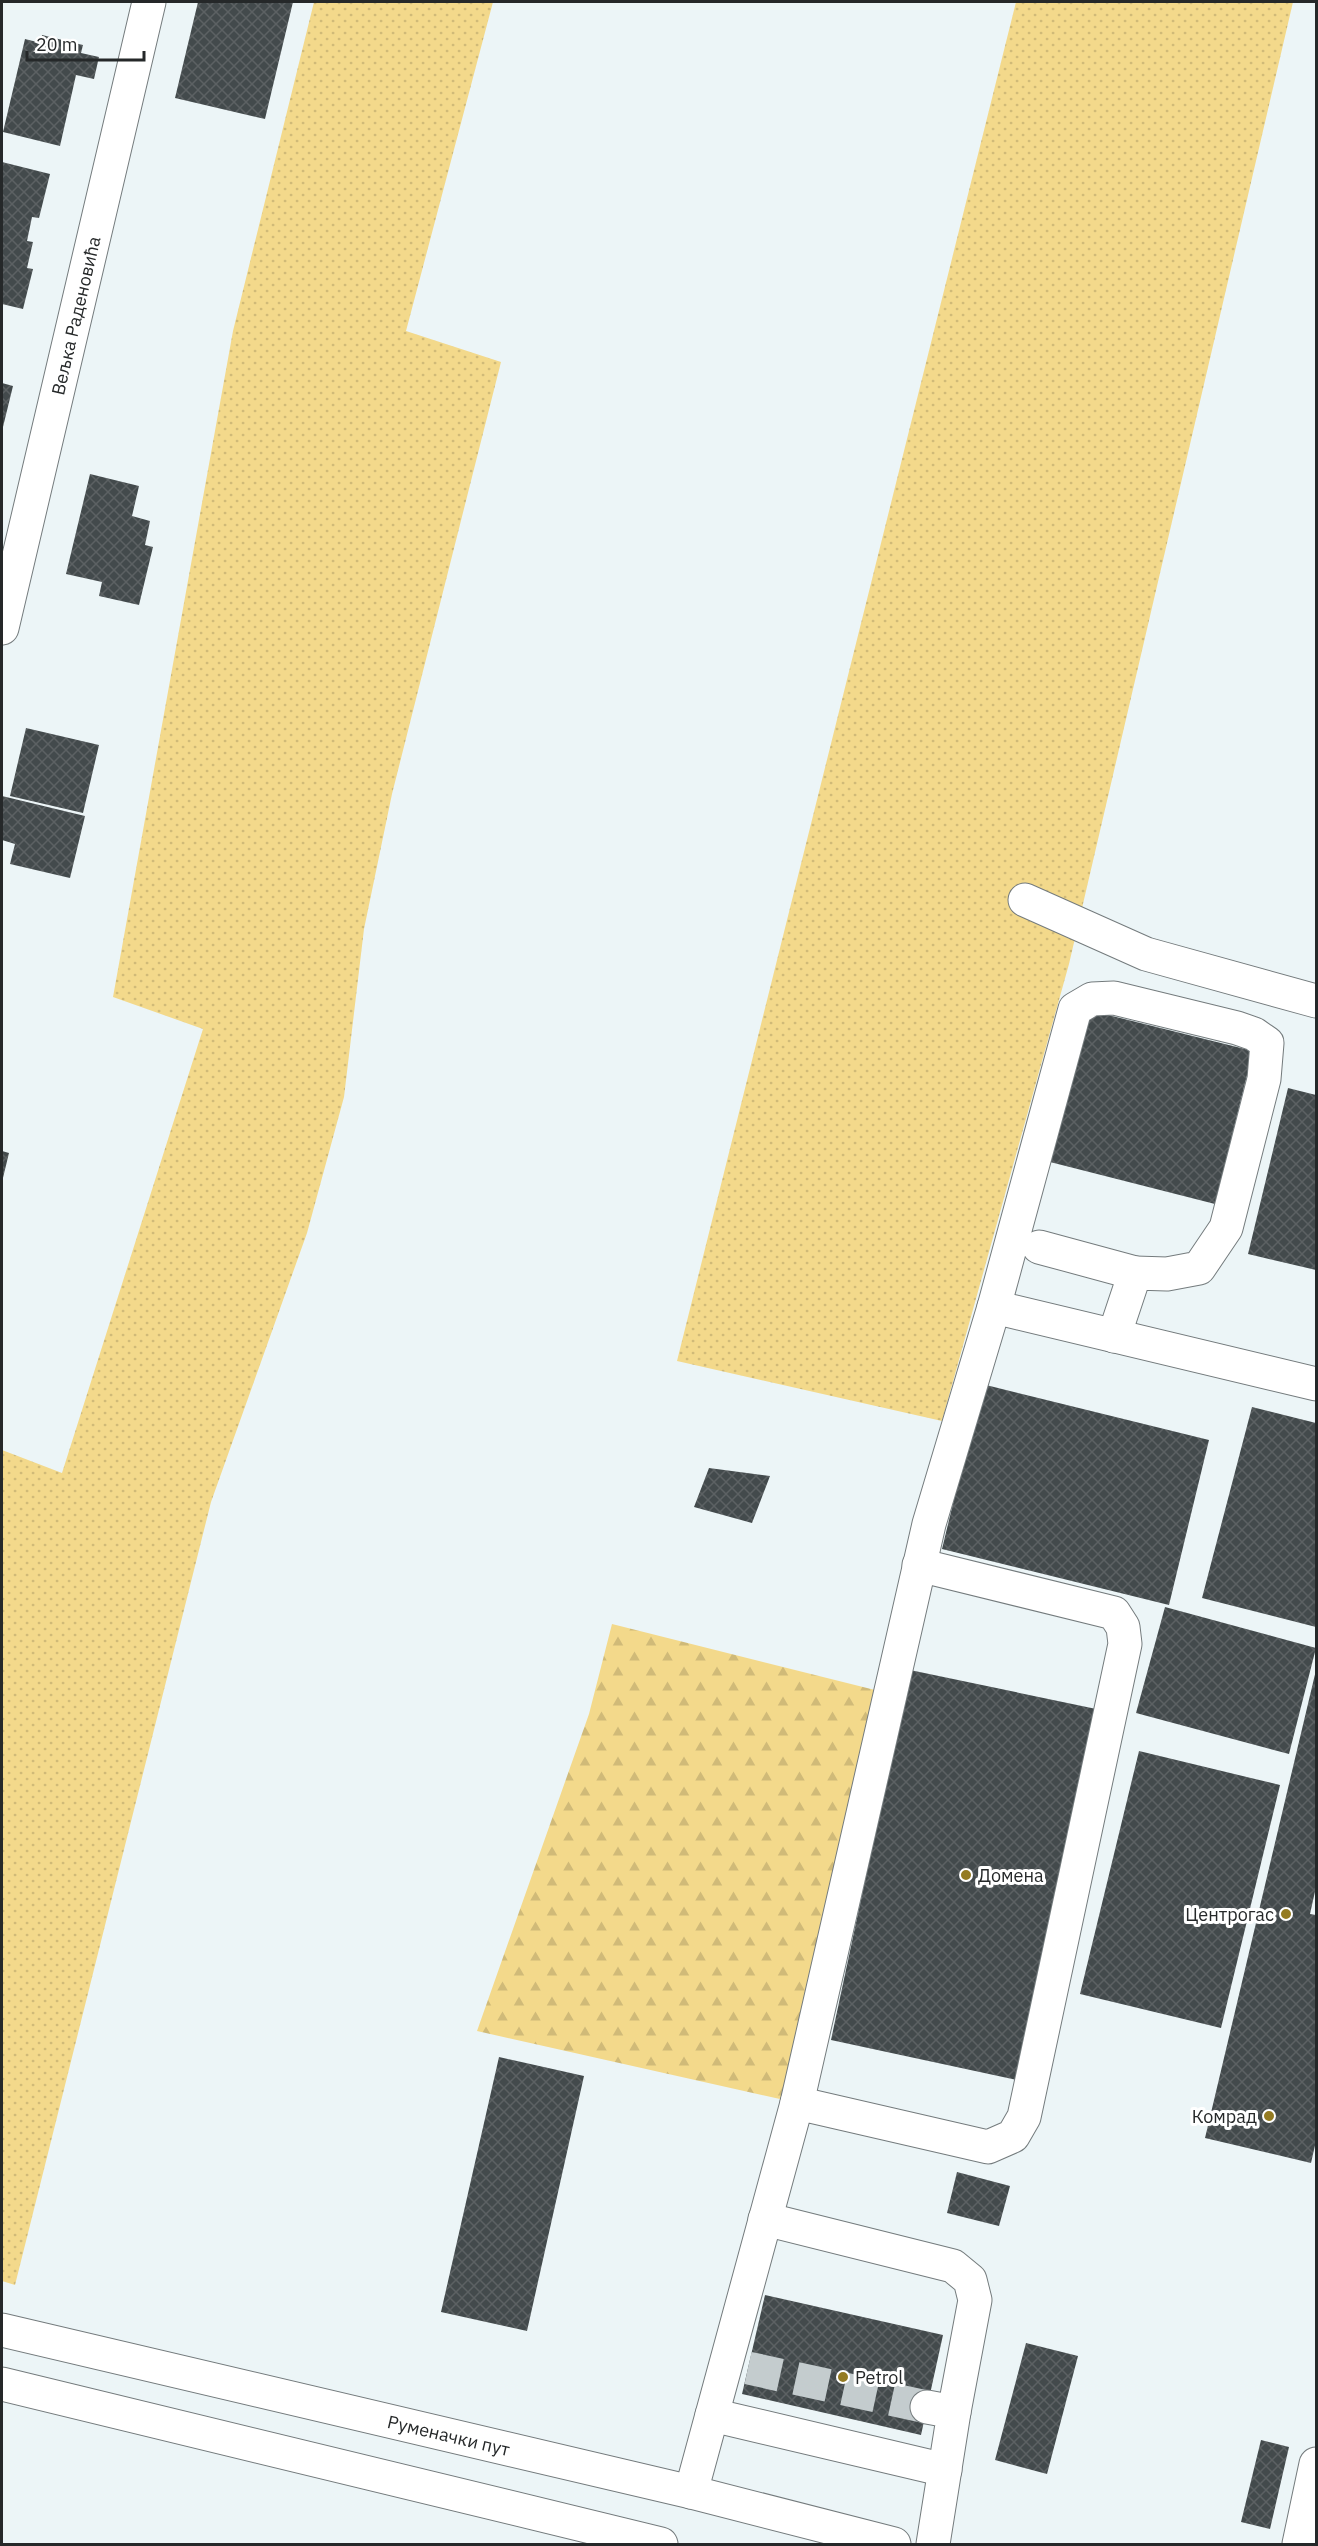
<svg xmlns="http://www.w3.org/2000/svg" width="1318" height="2546" viewBox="0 0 1318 2546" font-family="'IBM Plex Sans',sans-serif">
<defs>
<pattern id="grass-dots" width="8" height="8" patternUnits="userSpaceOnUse" patternTransform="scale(1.5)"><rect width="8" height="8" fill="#f3d98b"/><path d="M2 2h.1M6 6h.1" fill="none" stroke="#d0ba78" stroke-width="1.8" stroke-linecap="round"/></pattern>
<pattern id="forest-firs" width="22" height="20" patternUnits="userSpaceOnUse" patternTransform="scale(1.5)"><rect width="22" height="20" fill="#f3d98b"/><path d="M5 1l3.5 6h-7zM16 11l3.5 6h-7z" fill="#d0ba78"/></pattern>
<pattern id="building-cross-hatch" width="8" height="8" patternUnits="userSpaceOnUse" patternTransform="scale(1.5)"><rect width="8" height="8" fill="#434a4c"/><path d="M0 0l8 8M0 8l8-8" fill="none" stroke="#5c6163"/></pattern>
</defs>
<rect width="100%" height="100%" fill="#ecf5f7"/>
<!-- grass -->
<path fill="url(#grass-dots)" d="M314,2H493L406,331L501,362L392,794L364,929L344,1097L307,1233L211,1502L15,2285L2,2281V1450L62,1473L203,1029L113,997L233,331Z
M1016,2H1293L1069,964L942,1421L677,1361Z"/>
<!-- forest -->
<path fill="url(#forest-firs)" d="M612,1624L879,1691L789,2101L477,2031L589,1714Z"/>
<!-- building -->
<path fill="url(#building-cross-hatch)" d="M198,2H293L265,119L175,98Z
M42,35L83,45L81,53L99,57L94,79L76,75L60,146L3,132L25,39L41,43Z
M2,162L50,174L39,218L32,217L27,241L33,242L27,268L33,269L23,309L2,304Z
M2,383L13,386L2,431Z
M90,474L139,486L132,516L150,521L145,545L153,547L139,605L99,596L102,582L66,574Z
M26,728L99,745L83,813L10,796Z
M2,796L85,816L70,878L10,864L15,844L2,840Z
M1088,1010L1253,1051L1215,1204L1050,1162Z
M1288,1088L1316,1095V1270L1248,1254Z
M2,1151L9,1153L2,1182Z
M982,1384L1209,1440L1169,1605L942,1549Z
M1252,1407L1316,1423V1627L1202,1598Z
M709,1468L770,1476L752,1523L694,1507Z
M1165,1607L1316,1648L1289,1754L1136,1713Z
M910,1670L1101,1710L1022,2081L831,2040Z
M1316,1670V1887L1310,1914L1316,1915V2141L1311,2163L1205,2138Z
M1139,1751L1280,1785L1221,2028L1080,1994Z
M499,2057L584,2076L527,2331L441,2312Z
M957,2172L1010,2186L999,2226L947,2213Z
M765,2295L943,2335L921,2435L742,2394Z
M1026,2343L1078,2356L1047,2474L995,2460Z
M1261,2440L1289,2447L1270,2529L1241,2522Z"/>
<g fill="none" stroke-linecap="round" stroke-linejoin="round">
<!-- minor-tunnel -->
<path stroke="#c4ccce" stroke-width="33" stroke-dasharray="33 16" stroke-linecap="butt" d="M748,2368L927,2407"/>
<defs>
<g id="minor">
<path id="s1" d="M2,628L149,2"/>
<path d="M1025,900L1146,954L1316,1001"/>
<path d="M1039,1247L1135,1273"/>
<path d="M994,1307L1316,1384"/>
<path d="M797,2103L929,1524L994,1307L1075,1009L1092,999L1114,998L1237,1028L1254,1034L1267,1043L1264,1079L1226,1228L1199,1268L1167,1274L1135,1273L1114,1336"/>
<path d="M765,2219L953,2266L970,2280L975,2300L954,2412"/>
<path d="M927,2407L954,2412L933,2544"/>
<path d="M712,2415L945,2470"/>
<path d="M691,2492L797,2103L988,2147L1013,2136L1024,2117L1125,1644L1123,1627L1114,1613L919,1565"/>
<path d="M1299,2544L1316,2464"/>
</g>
<g id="major">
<path id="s2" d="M2,2330L691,2492L894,2544"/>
<path d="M2,2384L661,2544"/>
</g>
</defs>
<!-- minor casing -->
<use href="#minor" stroke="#747b7d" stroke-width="35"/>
<!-- major casing -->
<use href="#major" stroke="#747b7d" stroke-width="35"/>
<!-- minor -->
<use href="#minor" stroke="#fff" stroke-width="33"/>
<!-- major -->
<use href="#major" stroke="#fff" stroke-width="33"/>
</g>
<!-- markers -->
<g fill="#947b22" stroke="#fff" stroke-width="2">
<circle cx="966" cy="1875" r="6"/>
<circle cx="1286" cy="1914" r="6"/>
<circle cx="1269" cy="2116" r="6"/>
<circle cx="843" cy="2377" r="6"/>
</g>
<g text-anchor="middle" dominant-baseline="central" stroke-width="6" stroke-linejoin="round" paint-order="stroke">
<!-- street labels -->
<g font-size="18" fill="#252829" stroke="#fff">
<text stroke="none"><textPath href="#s1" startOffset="321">Вељка Раденовића</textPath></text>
<text stroke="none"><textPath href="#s2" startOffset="459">Руменачки пут</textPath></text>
</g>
<!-- poi labels -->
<g font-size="18" fill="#252829" stroke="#fff" text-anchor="start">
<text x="978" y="1875">Домена</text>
<text x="1274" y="1914" text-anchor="end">Центрогас</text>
<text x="1257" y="2116" text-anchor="end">Комрад</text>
<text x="855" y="2377">Petrol</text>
</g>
</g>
<!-- border -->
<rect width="1318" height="2546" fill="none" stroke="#252829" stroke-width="6"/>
<!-- scale -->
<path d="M27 51v9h117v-9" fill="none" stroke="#252829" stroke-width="3"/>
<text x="36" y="51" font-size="18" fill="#252829" stroke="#ffffff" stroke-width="4.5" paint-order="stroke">20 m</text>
</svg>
